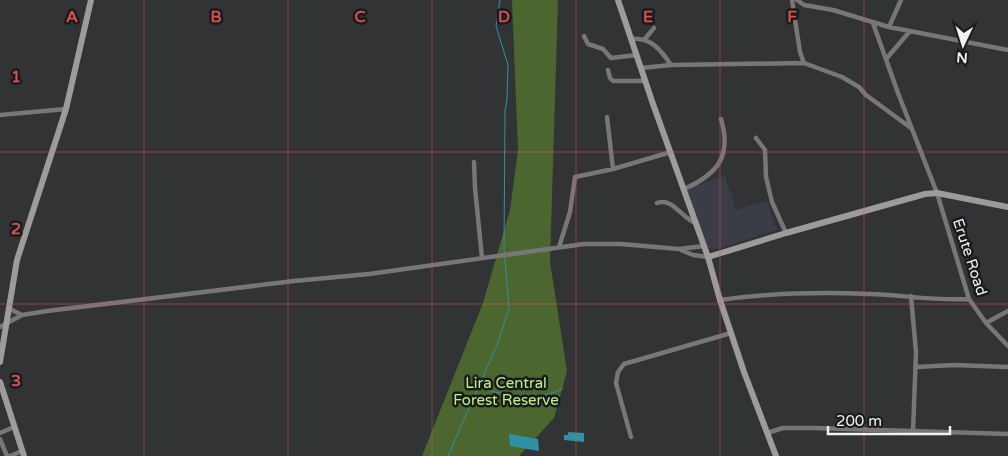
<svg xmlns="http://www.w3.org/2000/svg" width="1008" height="456" viewBox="0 0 1008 456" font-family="'Varela Round',sans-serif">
<rect width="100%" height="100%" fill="#323335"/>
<!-- built -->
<path fill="#3a3d45" d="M725,175L736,210L767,201L777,230L717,249L708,248L685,190Z"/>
<!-- green -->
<path fill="#4c662f" d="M512,0H558L550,262L567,371L554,418L519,456H422L483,303L510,210L518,150Z"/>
<!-- water -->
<path fill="#2f91a3" d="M568,432L584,433V442L564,440V435H568Z
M509,434L538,439L539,451L510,446Z"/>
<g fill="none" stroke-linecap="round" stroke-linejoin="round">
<!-- stream -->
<path stroke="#2f91a3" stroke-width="1" d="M479,388C505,395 539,403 563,388
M448,456L497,345L509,308L504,249L505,111L507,100L508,65L496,26L500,0"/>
<!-- street -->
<path stroke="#787676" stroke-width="4.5" d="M792,0L800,52L804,63L842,77L859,87L866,95L911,128
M797,0L804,5L833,10L889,27L1008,50
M873,23L898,93L937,193L969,299L986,323L1008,346
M889,27L901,0
M584,36L588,44L603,49L611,58L637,55
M631,39C651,37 661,50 671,65L804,63
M644,40L654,28
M887,58L910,31
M641,68L671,65
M608,70L610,78L613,81H645
M0,115L66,109
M607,117L613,169
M756,138L765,150L766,177L772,202L786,233
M474,162L475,188L482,258
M684,189C718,174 732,156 721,119
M657,203C673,197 682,219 696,223
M559,247L570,212L575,177L613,169L671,152
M681,250L693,255L708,257
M911,296L916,352L913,431
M720,300C769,293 819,292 869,294C902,295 936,301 969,299
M8,308L22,315
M986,323L1008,311
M0,327L22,315L47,311L294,281L369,274L584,244H621L679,249L704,246
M916,367L954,365L1008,367
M0,433L14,427
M767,433L783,428H814L1008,434
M631,437L616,383L618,372L624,364L731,333
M0,439L7,456
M10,456L22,451"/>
<!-- secondary -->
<path stroke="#9e9c9b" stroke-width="6" d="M618,0L653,104L708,257L720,300L744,372L776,456
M708,257L786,233L925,194L937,193L1008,207
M0,362L17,260L66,109L91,0
M0,382L24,456"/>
</g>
<!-- grid -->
<path fill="none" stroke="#db5050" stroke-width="1" stroke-opacity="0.55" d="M144,0V456M288,0V456M432,0V456M576,0V456M720,0V456M864,0V456M0,152H1008M0,304H1008"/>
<g text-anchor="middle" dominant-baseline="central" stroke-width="5" stroke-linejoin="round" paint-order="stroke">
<!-- street labels -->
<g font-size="15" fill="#f0f1f2" stroke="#1a1b1c">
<text transform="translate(970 257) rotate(72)">Erute Road</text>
</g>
<!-- park labels -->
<g font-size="15" fill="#bef187" stroke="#1a1b1c">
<text x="506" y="383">Lira Central<tspan x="506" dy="17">Forest Reserve</tspan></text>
</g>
</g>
<g font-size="16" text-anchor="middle" font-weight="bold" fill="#db5050" stroke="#1a1b1c" stroke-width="5" stroke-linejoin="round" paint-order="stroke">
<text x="72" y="22">A</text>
<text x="216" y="22">B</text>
<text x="360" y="22">C</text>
<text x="504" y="22">D</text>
<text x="648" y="22">E</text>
<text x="792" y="22">F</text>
<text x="16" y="82">1</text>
<text x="16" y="234">2</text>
<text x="16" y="386">3</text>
</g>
<!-- north arrow -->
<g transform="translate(963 45) rotate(184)" stroke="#1a1b1c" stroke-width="4" paint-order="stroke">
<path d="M0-4L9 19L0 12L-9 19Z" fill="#f0f1f2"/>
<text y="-8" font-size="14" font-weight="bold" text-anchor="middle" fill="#f0f1f2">N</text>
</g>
<!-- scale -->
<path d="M828 426v8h122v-8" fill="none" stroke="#f0f1f2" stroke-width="2.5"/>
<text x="836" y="426" font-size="15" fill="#f0f1f2" stroke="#1a1b1c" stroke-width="4" paint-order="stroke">200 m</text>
</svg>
